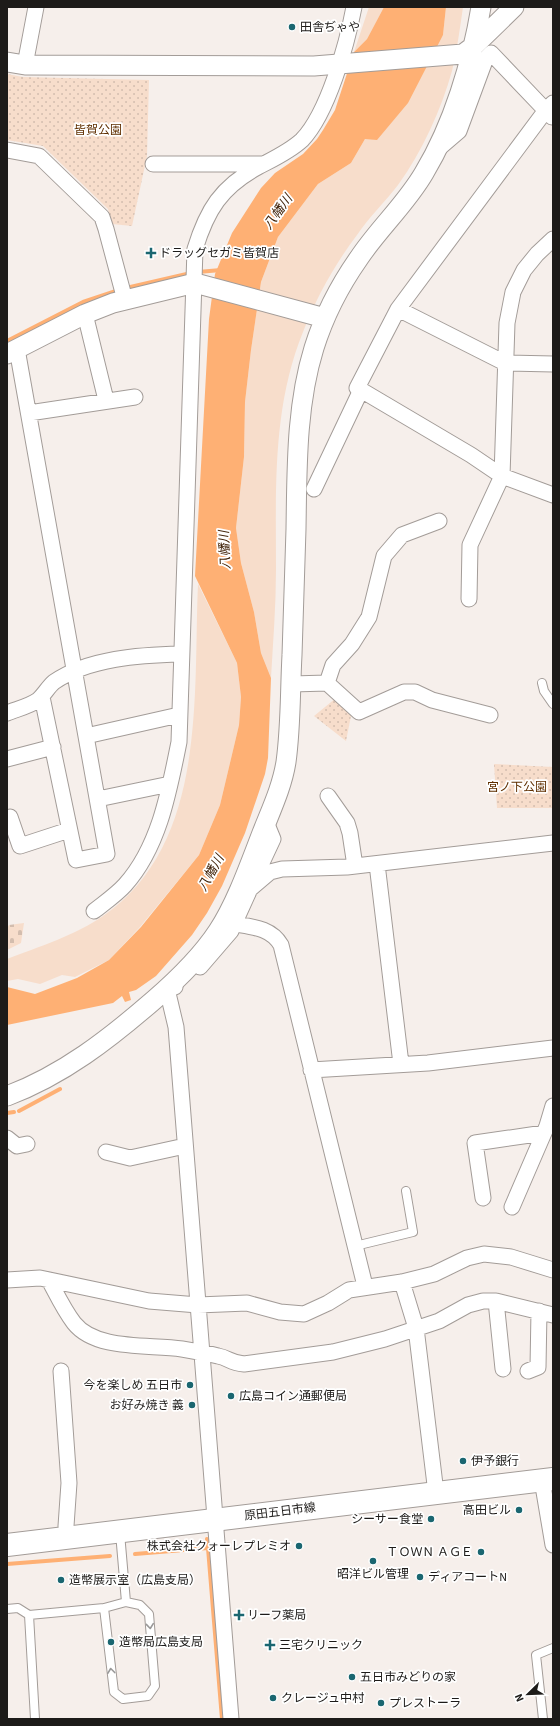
<svg xmlns="http://www.w3.org/2000/svg" width="560" height="1726" viewBox="0 0 560 1726" font-family="'Source Sans 3','Noto Sans JP',sans-serif">
<defs>
<pattern id="cemetery-stones" width="16" height="16" patternUnits="userSpaceOnUse"><rect width="16" height="16" fill="#f7ddcb"/><path d="M2 7V4a2 2 0 0 1 4 0v3zM10 15v-3a2 2 0 0 1 4 0v3z" fill="#d3bdae"/></pattern>
<pattern id="park-dots" width="8" height="8" patternUnits="userSpaceOnUse"><rect width="8" height="8" fill="#f7ddcb"/><path d="M2 2h.1M6 6h.1" fill="none" stroke="#d3bdae" stroke-width="1.8" stroke-linecap="round"/></pattern>
</defs>
<rect width="100%" height="100%" fill="#f6efeb"/>
<!-- grass -->
<path fill="#f7ddcb" d="M369,7H384L367,39L354,52Z
M446,7H463C460,28 457,50 452,71C441,110 422,152 398,185C385,202 369,217 357,235C335,264 316,298 303,332C272,408 276,490 276,570C276,606 273,642 271,678L261,653L254,612L241,563L236,528L244,457L245,402L251,350L261,282L278,237L318,184L351,163L365,139L443,35Z
M198,584L237,663L241,697L239,725L220,805L199,855L140,927L109,960L75,977L62,975L40,984L18,979L7,981V959C38,947 76,935 103,916C208,844 193,695 198,584Z"/>
<!-- cemetery -->
<path fill="url(#cemetery-stones)" d="M24,923L21,943L7,950V928L9,925Z"/>
<!-- park -->
<path fill="url(#park-dots)" d="M7,74L23,77L149,80L147,156L132,226L112,224L108,209L43,146L7,140Z
M336,698L351,716L346,741L314,716Z
M494,764L553,767V808H497Z"/>
<!-- water -->
<path fill="#feb074" d="M384,7H446L443,35L408,103L377,140L365,139L351,163L318,184L278,237L261,282L251,350L245,402L244,457L236,528L241,563L254,612L261,653L271,678L268,758L265,774L245,833L222,886L207,913L192,935L156,976L136,990L129,992L131,1000L125,1002L122,996L113,1003L7,1025V987L35,994L77,978L109,960L141,927L199,855L220,805L239,725L241,697L237,663L195,576L209,319L215,274L232,233L261,188L275,173L303,154L317,139L323,130L335,110L354,52L367,39Z"/>
<g fill="none" stroke-linecap="round" stroke-linejoin="round">
<!-- stream -->
<path stroke="#feb074" stroke-width="4" d="M198,272L221,270
M126,288L191,273
M7,341L83,302L119,290
M19,1111L60,1089
M7,1113L14,1112
M208,1548L222,1719
M135,1554L208,1548L207,1539
M7,1564L110,1556"/>
<defs>
<path id="service" d="M542,683L544,691L553,704
M355,1246L413,1232L406,1191
M120,1533L126,1602
M7,1609L18,1608L29,1615
M35,1719L29,1615L104,1608L126,1602L140,1605L149,1614L155,1686L148,1696L123,1699L114,1692L104,1608
M543,1719L536,1655L553,1648"/>
<path id="minor" d="M25,65L36,7
M438,149L459,131L486,58L491,53L552,117
M7,150L39,156L102,217L106,229L125,300
M153,164H262
M398,309L505,363L553,364
M85,314L106,400
M17,349L107,854L76,860L42,697
M361,390L471,455L502,476L553,495
M29,413L135,397
M314,489L361,390L357,388L398,309L546,110L553,103
M469,599L470,545L502,476L507,323L513,292L524,270L537,254L553,239
M327,683L333,665L352,644L369,617L384,556L402,535L439,521
M292,684L327,683L359,712L404,692H415L432,700L490,715
M7,713C17,709 30,706 38,700C44,695 48,687 54,682C89,658 140,655 181,654
M86,736L179,715
M7,759L53,747
M328,796L347,823L350,833L355,866
M98,799L170,784
M10,817L20,846L69,830
M377,864L401,1064
M252,884L273,839L266,822
M94,911C104,903 116,895 125,885C159,847 169,792 179,742L195,249C207,210 221,187 258,167C273,159 289,152 302,140C328,113 347,44 354,7
M235,924C253,927 271,928 281,945L365,1286
M200,967L231,931L250,889L270,872L282,869L347,867L553,843
M175,987L167,989L176,1027L231,1719
M311,1070L428,1063L553,1048
M7,1138L17,1146L27,1144
M106,1152L130,1158L185,1146
M483,1198L475,1143L544,1133
M512,1207L547,1126L553,1106
M7,1280L40,1278L149,1301L198,1305L247,1303L280,1312L304,1314L328,1303L349,1290L402,1282L434,1274L467,1258L484,1254L511,1257L553,1270
M49,1280C57,1295 64,1310 74,1323C96,1351 150,1344 182,1349C194,1351 206,1353 218,1356C229,1358 230,1363 244,1364L333,1352L385,1339L439,1321L468,1305L483,1301H496L553,1315
M402,1282L416,1328L436,1493
M496,1301L503,1369
M61,1371L69,1483L66,1526L68,1538
M528,1371L538,1367L539,1311
M542,1480L553,1545"/>
<path id="tertiary" d="M7,62L25,65L314,66L463,54L475,45L514,7
M7,354L85,314L113,303L195,283L321,317
M7,1096C63,1075 109,1039 154,1000C177,980 201,957 218,931C236,904 250,864 262,833C271,810 282,787 286,762C291,726 290,691 292,655C293,613 295,571 296,529C297,469 296,406 314,348C324,316 340,285 359,258C379,228 406,204 424,173C453,125 472,62 481,7"/>
<path id="secondary" d="M7,1545L553,1479"/>
</defs>
<!-- service casing -->
<use href="#service" stroke="#a39c98" stroke-width="10"/>
<!-- minor casing -->
<use href="#minor" stroke="#a39c98" stroke-width="17"/>
<!-- tertiary casing -->
<use href="#tertiary" stroke="#a39c98" stroke-width="21"/>
<!-- secondary casing -->
<use href="#secondary" stroke="#a39c98" stroke-width="24"/>
<!-- service -->
<use href="#service" stroke="#fff" stroke-width="8"/>
<!-- minor -->
<use href="#minor" stroke="#fff" stroke-width="15"/>
<!-- tertiary -->
<use href="#tertiary" stroke="#fff" stroke-width="19"/>
<!-- secondary -->
<use href="#secondary" stroke="#fff" stroke-width="22"/>
</g>
<!-- one-way arrows -->
<defs><path id="oneway-chevron" d="M-2-3.5L2.5 0L-2 3.5" fill="none" stroke-width="1.6" stroke-linecap="round" stroke-linejoin="round"/></defs>
<g stroke="#999898">
<use href="#oneway-chevron" transform="translate(150 1626) rotate(84)"/>
<use href="#oneway-chevron" transform="translate(111 1671) rotate(-97)"/>
</g>
<!-- markers -->
<g fill="#1a6670" stroke="#fff" stroke-width="1.5">
<circle cx="292" cy="27" r="4"/>
<path d="M149 247h4v4h4v4h-4v4h-4v-4h-4v-4h4z"/>
<circle cx="190" cy="1385" r="4"/>
<circle cx="231" cy="1396" r="4"/>
<circle cx="192" cy="1405" r="4"/>
<circle cx="463" cy="1461" r="4"/>
<circle cx="519" cy="1510" r="4"/>
<circle cx="431" cy="1519" r="4"/>
<circle cx="299" cy="1546" r="4"/>
<circle cx="481" cy="1552" r="4"/>
<circle cx="373" cy="1561" r="4"/>
<circle cx="420" cy="1577" r="4"/>
<circle cx="61" cy="1580" r="4"/>
<path d="M237 1609h4v4h4v4h-4v4h-4v-4h-4v-4h4z"/>
<circle cx="111" cy="1642" r="4"/>
<path d="M268 1639h4v4h4v4h-4v4h-4v-4h-4v-4h4z"/>
<circle cx="352" cy="1677" r="4"/>
<circle cx="273" cy="1698" r="4"/>
<circle cx="381" cy="1703" r="4"/>
</g>
<g text-anchor="middle" dominant-baseline="central" stroke-width="3.5" stroke-linejoin="round" paint-order="stroke">
<!-- poi labels -->
<g font-size="12" fill="#1d1b19" stroke="#fff" text-anchor="start">
<text x="300" y="27">田舎ぢゃや</text>
<text x="159" y="253">ドラッグセガミ皆賀店</text>
<text x="182" y="1385" text-anchor="end">今を楽しめ 五日市</text>
<text x="239" y="1396">広島コイン通郵便局</text>
<text x="184" y="1405" text-anchor="end">お好み焼き 義</text>
<text x="471" y="1461">伊予銀行</text>
<text x="511" y="1510" text-anchor="end">高田ビル</text>
<text x="423" y="1519" text-anchor="end">シーサー食堂</text>
<text x="291" y="1546" text-anchor="end">株式会社クォーレプレミオ</text>
<text x="473" y="1552" text-anchor="end">ＴＯＷＮ ＡＧＥ</text>
<text x="373" y="1574" text-anchor="middle">昭洋ビル管理</text>
<text x="428" y="1577">ディアコートN</text>
<text x="69" y="1580">造幣展示室（広島支局）</text>
<text x="247" y="1615">リーフ薬局</text>
<text x="119" y="1642">造幣局広島支局</text>
<text x="279" y="1645">三宅クリニック</text>
<text x="360" y="1677">五日市みどりの家</text>
<text x="281" y="1698">クレージュ中村</text>
<text x="389" y="1703">プレストーラ</text>
</g>
<!-- park labels -->
<g font-size="12" fill="#5f2f00" stroke="#fff">
<text x="98" y="130">皆賀公園</text>
<text x="517" y="787">宮ノ下公園</text>
</g>
<!-- street labels -->
<g font-size="12" fill="#1d1b19" stroke="#fff">
<text transform="translate(280 1512) rotate(-7)">原田五日市線</text>
</g>
<!-- water labels -->
<g font-size="13" font-style="italic" fill="#412309" stroke="#fff">
<text transform="translate(278 212) rotate(-54)">八幡川</text>
<text transform="translate(225 550) rotate(-93)">八幡川</text>
<text transform="translate(211 873) rotate(-61)">八幡川</text>
</g>
</g>
<!-- border -->
<rect width="560" height="1726" fill="none" stroke="#1d1b19" stroke-width="16"/>
<!-- north arrow -->
<g transform="translate(528 1694) rotate(247)" stroke="#ffffff" stroke-width="3" paint-order="stroke">
<path d="M0-3L7 15L0 10L-7 15Z" fill="#1d1b19"/>
<text y="-6" font-size="11" font-weight="bold" text-anchor="middle" fill="#1d1b19">N</text>
</g>
</svg>
